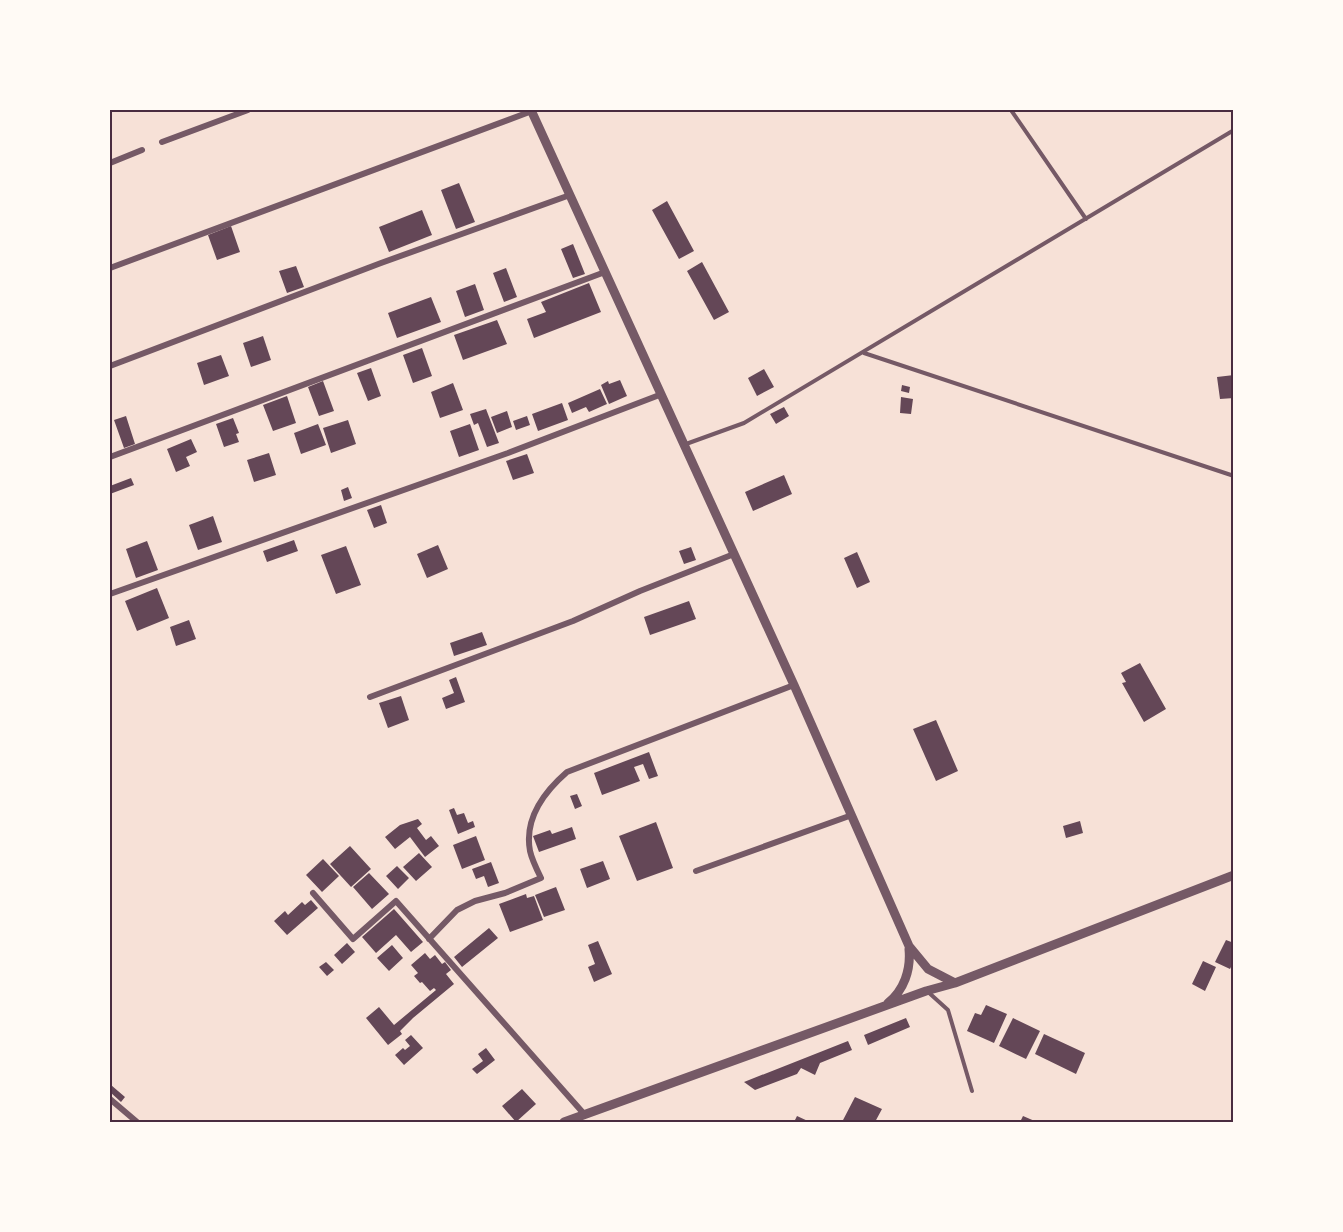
<svg xmlns="http://www.w3.org/2000/svg" width="1343" height="1232" viewBox="0 0 1343 1232" font-family="Figtree,sans-serif">
<rect width="100%" height="100%" fill="#f7e1d7"/>
<!-- building -->
<path fill="#644757" d="M459,183L475,222L456,229L441,190Z
M667,201L694,251L679,259L652,210Z
M422,210L432,235L389,252L379,227Z
M231,226L240,252L217,260L208,235Z
M573,244L585,274L573,278L561,249Z
M702,262L729,312L714,320L687,271Z
M296,266L304,287L287,293L279,271Z
M506,268L517,297L504,302L493,273Z
M589,283L601,312L534,338L527,319L546,312L541,302Z
M475,284L484,310L465,317L456,291Z
M431,297L441,322L397,338L388,313Z
M497,320L507,344L463,360L454,335Z
M263,336L271,360L251,367L243,343Z
M422,348L432,376L413,383L403,355Z
M221,355L229,376L204,385L197,363Z
M371,368L381,396L368,401L357,373Z
M764,369L774,387L757,396L748,378Z
M1234,375V398L1220,399L1217,377Z
M620,380L627,396L609,404L601,385L608,381L609,384Z
M323,381L334,411L319,416L308,387Z
M453,383L463,410L440,418L431,392Z
M902,385L910,387L909,393L901,391Z
M600,389L607,404L589,412L586,407L572,413L568,403Z
M287,396L296,423L273,431L263,405Z
M901,397L913,399L911,414L900,413Z
M562,403L568,420L538,431L532,414Z
M784,407L789,416L776,424L770,414Z
M486,409L499,443L487,447L478,423L474,425L470,414Z
M507,411L512,427L497,433L491,417Z
M126,416L135,444L124,448L114,420Z
M527,416L530,425L516,430L513,421Z
M233,418L239,433L236,434L239,442L224,447L216,424Z
M348,420L356,444L331,453L323,428Z
M318,424L326,445L301,454L294,433Z
M470,424L479,450L459,457L450,431Z
M191,439L197,452L186,457L190,466L176,472L167,449Z
M269,453L276,475L254,482L247,460Z
M527,454L534,473L513,480L506,461Z
M784,475L792,494L753,511L745,492Z
M131,478L134,485L110,494V486Z
M348,487L352,498L344,501L341,490Z
M381,505L387,523L374,528L367,510Z
M213,516L222,542L198,550L189,525Z
M294,540L298,551L267,562L263,551Z
M147,541L158,570L136,578L126,549Z
M438,545L448,569L427,578L417,554Z
M346,546L361,585L336,594L321,555Z
M691,547L696,560L684,564L679,551Z
M857,552L870,582L857,588L844,558Z
M157,588L169,618L137,631L125,601Z
M689,601L696,619L650,635L644,617Z
M189,620L196,639L176,646L170,627Z
M482,632L487,645L454,656L450,643Z
M1140,663L1166,709L1144,722L1122,683L1126,682L1121,673Z
M456,677L465,702L446,709L442,698L454,693L449,680Z
M401,696L409,720L388,728L379,703Z
M936,720L958,771L936,781L913,729Z
M649,752L658,776L649,779L643,764L634,767L640,781L602,795L594,773Z
M577,794L582,806L575,809L570,796Z
M454,808L457,815L464,813L468,823L473,821L475,827L458,834L449,810Z
M418,819L422,824L417,828L426,840L431,836L439,846L425,857L410,837L395,849L385,837L400,825Z
M1080,821L1083,833L1066,838L1063,826Z
M656,822L673,868L637,881L619,836Z
M572,827L576,839L539,852L533,836L550,830L552,834Z
M476,836L485,860L462,869L453,845Z
M350,846L371,869L351,887L330,864Z
M419,853L432,867L416,881L403,867Z
M323,859L339,876L322,892L306,875Z
M603,861L610,879L587,888L580,869Z
M491,862L499,883L488,887L484,876L476,879L472,869Z
M397,866L409,878L398,889L386,876Z
M369,873L389,894L372,909L353,887Z
M556,887L565,910L544,917L535,895Z
M526,894L527,898L534,896L543,920L510,932L499,904Z
M311,900L318,908L287,935L274,921L285,911L288,915L302,902L305,905Z
M394,909L423,942L411,952L396,935L376,953L362,937Z
M489,928L498,938L462,967L454,957Z
M1226,940L1234,943V961L1230,969L1215,962Z
M598,941L612,974L594,982L588,967L595,964L588,945Z
M347,943L355,952L342,964L334,955Z
M392,945L403,958L389,971L377,958Z
M425,953L430,959L435,955L442,964L445,962L451,970L446,974L454,984L413,1018L400,1031L402,1034L388,1045L366,1018L379,1007L394,1025L436,990L434,988L430,991L422,982L420,983L414,976L418,973L411,965Z
M1203,961L1216,967L1205,991L1192,984Z
M326,962L334,970L327,976L319,967Z
M986,1005L1007,1014L994,1043L967,1031L975,1013L981,1015Z
M906,1018L910,1027L868,1045L864,1035Z
M1013,1018L1040,1031L1026,1059L999,1046Z
M1044,1034L1085,1053L1076,1074L1035,1054Z
M411,1035L423,1048L404,1065L395,1055L403,1048L405,1050L410,1046L405,1040Z
M848,1041L852,1050L820,1063L815,1075L801,1068L797,1074L755,1090L744,1082Z
M486,1048L495,1060L477,1074L472,1069L483,1061L478,1054Z
M111,1085L125,1097L121,1102L110,1092Z
M522,1089L536,1104L516,1122L502,1106Z
M855,1097L882,1109L875,1122H842Z
M797,1116L810,1122H794Z
M1023,1116L1037,1122H1020Z"/>
<g fill="none" stroke-linecap="round" stroke-linejoin="round">
<!-- service -->
<path stroke="#755966" stroke-width="4" d="M1011,110L1086,219
M864,353L1234,476
M686,444L744,423L1234,130
M927,991L948,1010L972,1091"/>
<!-- minor -->
<path stroke="#755966" stroke-width="6" d="M162,142L248,110
M110,163L142,150
M110,268L532,111
M110,366L381,263L570,195
M110,457L605,272
M110,594L508,453L662,394
M370,697L573,621L640,591L734,554
M696,871L852,815
M313,893L353,939L396,901L585,1115
M429,939L457,910L475,901L505,893L541,878C537,870 532,860 530,851C524,819 544,792 567,772L794,685
M110,1099L137,1122"/>
<!-- tertiary -->
<path stroke="#755966" stroke-width="9" d="M531,110L794,685L909,946L928,969L955,983
M888,1003C904,990 911,970 909,949
M564,1122L926,991L955,983L1234,875"/>
</g>
<!-- border -->
<rect width="1343" height="1232" fill="none" stroke="#fffaf5" stroke-width="222"/>
<rect x="111" y="111" width="1121" height="1010" fill="none" stroke="#4a2c40" stroke-width="2"/>
</svg>
